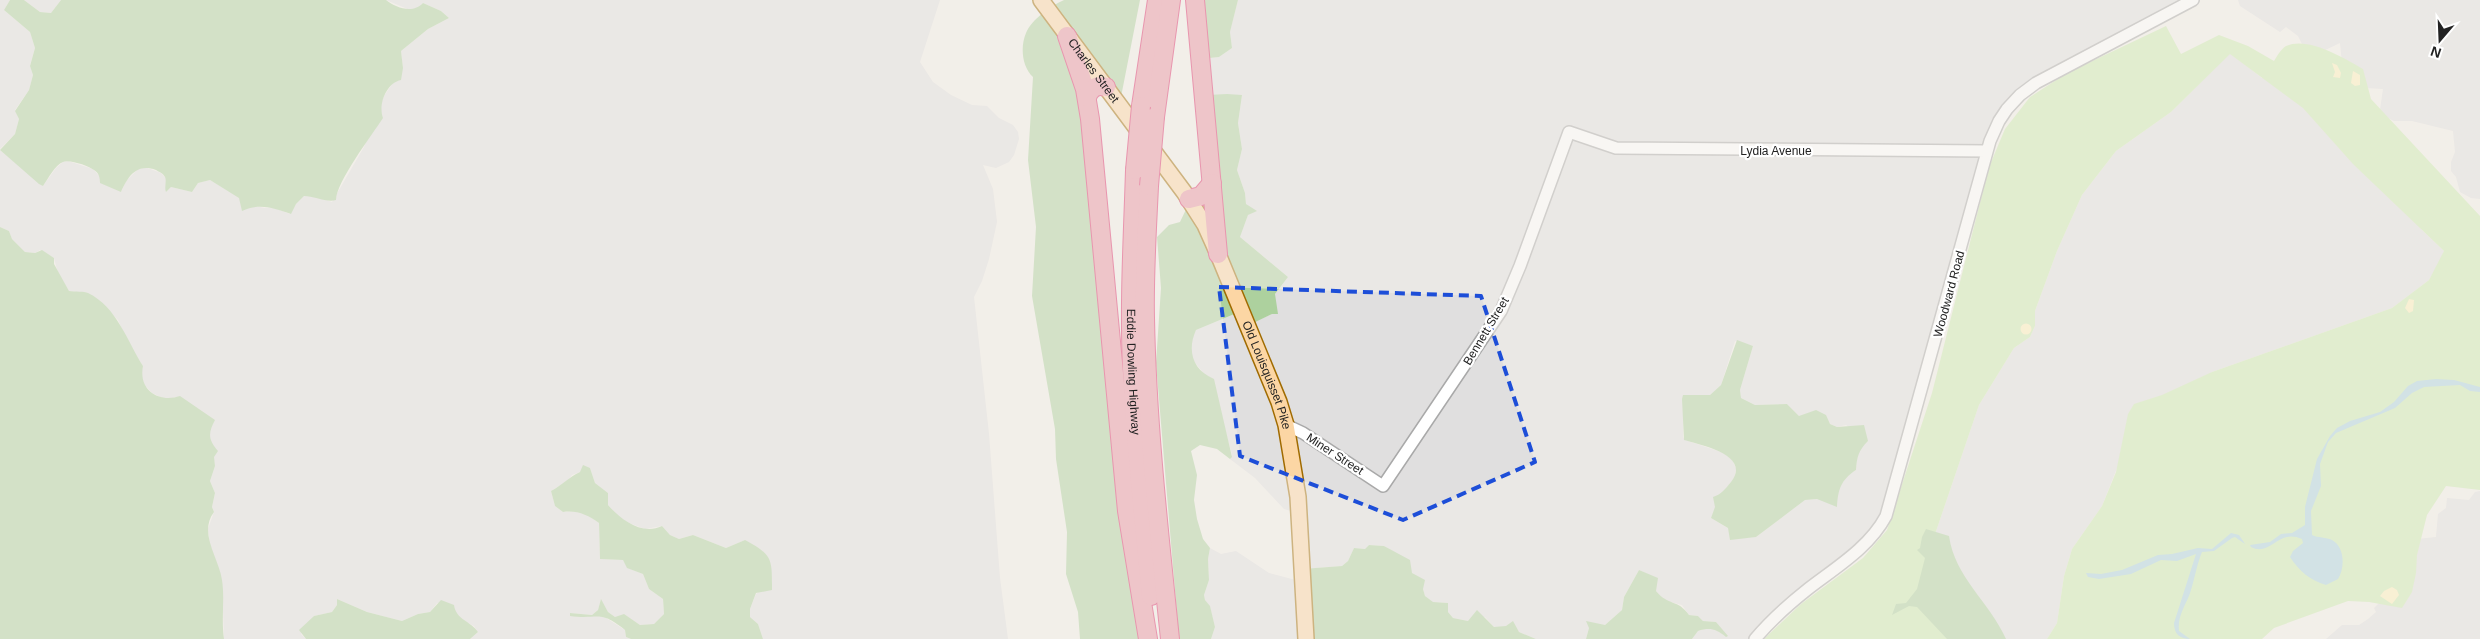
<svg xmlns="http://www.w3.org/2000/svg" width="2480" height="639" viewBox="0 0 2480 639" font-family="Helvetica,sans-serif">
<rect width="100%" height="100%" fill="#f2efe9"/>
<!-- residential -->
<path fill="#e0dfdf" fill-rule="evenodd" d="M0,0H10L4,10L30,32L35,48L30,65L33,75L29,90L15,110L19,119L15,134L0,149Z
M24,0H61L51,13L40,12Z
M386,0H940L920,62L933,82L951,95L972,105L987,106L999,118L1013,125L1018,132L1019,139L1014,155L1009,162L996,168L983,165L993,189L997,222L989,259L982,281L974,297L989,434L1000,578L1008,639H763L758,624L750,617V609L756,594L760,591L745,540L726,548L693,535L679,539L670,535L662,526L645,529L621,520L608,505V493L595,483L590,468L572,475L567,481L551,491L555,506L563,512L574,511L588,515L599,523L600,559L623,560L628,568L643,574L649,589L663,599L664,614L654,624L640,625L624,615L615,617L608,612L601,600L598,610L592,615L570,613V616H603L625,630L626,637L631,639H470L478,632L474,626L462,620L454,610L437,603L430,612L418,614L402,621L367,612L337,599V605L332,612L314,616L301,634L306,639H224L222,581L210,545L208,529L214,512L212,507L215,493L210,481L215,466L209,431L176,397L167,400L152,393L144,384L141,374L143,366L129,345L118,320L98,300L81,293L69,291L58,273L54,258L40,250L35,253L25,252L12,239L9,231L0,227V150L43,186L56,168L63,162L68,161L93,169L100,177L121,192L126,181L138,169L145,167L161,173L166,178V192L171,187L192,192L198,183L210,180L254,206L265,208L272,207L290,214L296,204L304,196H314L332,202L364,147L384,96L403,68L401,51L428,29L449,18L441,11L423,3L418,9L410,10Z
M1238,0H2189L2040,81L1999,121L1881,525L1753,639H1692L1698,631L1707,628L1716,629L1726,637L1716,622L1703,621L1698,616L1689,615L1682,605L1663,600L1656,591L1653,577L1639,570L1624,597L1622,610L1605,625L1589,628L1586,639H1536L1519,632L1515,627H1494L1485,617L1468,621L1453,618L1448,612V603L1432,602L1425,596L1423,589L1412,573L1396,554L1384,546L1369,545L1365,549L1354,548L1348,561L1342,566L1302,569L1298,513L1284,509L1255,478L1230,459L1232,455L1225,429L1205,375L1192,359L1190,343L1196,330L1244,310L1251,323L1272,314L1275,294L1288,277L1240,237L1248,215L1253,212L1246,204L1245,193L1237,170L1242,149L1238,123L1242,95H1208L1200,59L1219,57L1232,48L1230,32ZM1735,341L1753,346L1740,390L1741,398L1755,405L1787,404L1799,416L1826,418L1830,424L1837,427L1846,425L1868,441L1860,448L1857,456L1856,470L1846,477L1838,490L1817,499L1805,500L1756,537L1736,538L1730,533L1728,528L1711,518L1721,495L1735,477L1736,469L1733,461L1724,453L1685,440L1683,437V395H1710L1721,385Z
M2238,0H2480V199L2471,198L2460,192L2456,177L2451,171V162L2455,152L2453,131L2412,121H2394L2384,116L2380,110L2383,89L2366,88L2342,63L2340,43L2319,53L2302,44L2298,36L2286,27L2280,32L2240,6Z
M2230,53L2262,78L2284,71L2422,230L2444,251L2442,258L2429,280L2392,308L2212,372L2117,468L2102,506L2072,549L2064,576L2057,623L2047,639H1949L1930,549L1979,405L2014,348L2030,337L2035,326V311L2057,251L2082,195L2116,151L2171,112Z
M2480,491V639H2307H2326L2342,625H2359L2368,619L2376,612L2374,608L2384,598L2417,539L2436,537L2438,514L2446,508L2447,498L2469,500L2475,492Z
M1210,548L1221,554L1236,551L1269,573L1303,582L1306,639H1211L1215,627L1210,607L1205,600L1204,595L1209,580L1208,559Z"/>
<!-- grass -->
<path fill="#cdebb0" d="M2166,26L2181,54L2219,35L2248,46L2274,61C2277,56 2281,49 2286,46C2308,36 2344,58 2363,69L2371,99L2480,216V490L2446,486L2427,515L2417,555L2416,573L2412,592L2402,608L2369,602L2348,601L2274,628L2262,639H2047L2057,623L2064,576L2072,549L2102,506L2116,472L2128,414L2134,404L2162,395L2212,372L2392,308L2429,280L2444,251L2353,164L2303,108L2230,54L2171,112L2116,151L2082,195L2057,251L2035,311V326L2030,337L2014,348L1979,405L1930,549L1949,639H1764L1801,604L1863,558L1887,530L1932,393L1989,167L2005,129L2030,97L2067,73Z"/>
<!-- forest -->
<path fill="#add19e" d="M10,0H24L40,12L51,13L61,0H386C396,8 413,14 423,3L441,11L449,18L428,29L401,51L403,68L401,80C386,83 378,105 383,118C372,135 336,182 336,200C327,203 314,196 304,196L296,204L291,214C273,208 260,203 242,211L239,198L210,180L198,183L192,192L171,187L166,192C164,187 167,181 165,177C163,173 159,172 156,170C137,163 128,176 121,192L100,183C100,178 99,173 94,170C89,166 69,159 63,162C55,165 48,179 43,186L39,184L0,150L15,134L19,119L15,111L29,90L33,75L30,66L35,48L30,32L4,10Z
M1064,0H1140L1120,102L1091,80L1147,639H1080L1078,612L1066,574L1067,532L1056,459L1055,429L1032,296L1036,227L1028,160L1033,77C1022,67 1020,47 1026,33C1032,19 1051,6 1064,0Z
M1195,0H1238L1230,32L1232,48L1219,57L1200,59Z
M1227,94L1242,95L1238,123L1242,149L1237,170L1245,193L1246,204L1257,211L1248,215L1240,237L1288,277L1275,294L1278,314H1272L1251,324L1244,310L1196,330C1187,350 1192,370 1214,379L1232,457L1230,459L1217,449L1200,445L1191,451L1197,475L1194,500L1197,519L1203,539L1210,548L1208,559L1209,580L1204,595L1205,600L1210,606L1215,627L1211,639H1179L1156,363L1161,288L1157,237L1169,225L1180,222L1191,199L1205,202L1208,95Z
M0,227L9,231L12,239L25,252L35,253L42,250L54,258V264L69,291C75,292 84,291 88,293C117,307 127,341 143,366C138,391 160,403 180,396L215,420C208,433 208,439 218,451L214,457L215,466L210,481L215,493L212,507L214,512C198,533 219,558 222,580C225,599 221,619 224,639H0Z
M1737,340L1753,346L1740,390L1741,398L1755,405L1787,404L1799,416L1816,410L1826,415L1830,424L1837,427L1864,425L1868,441C1858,451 1857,457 1856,470C1841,480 1838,489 1837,507L1817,499L1805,500L1756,537L1730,540L1728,528L1711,518L1715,507L1713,497C1722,494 1725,489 1731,482C1752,455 1701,445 1684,440L1682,399L1683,395H1710L1721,385Z
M583,465L590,468L595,483L608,493V505C620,519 642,536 662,526L670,535L679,539L693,535L726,548L745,540C773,555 772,559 772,590L756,593L750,609V617L758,624L763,639H631L626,637L625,630C599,609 599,620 570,616V613L592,615L598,610L601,599L608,612L615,617L624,614L640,625L654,624L664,614L663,599L649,589L643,574L627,568L623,560L600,559L599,523C588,515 577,510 563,512L555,506L551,491C562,485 569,477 580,472Z
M1926,529L1949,536C1955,578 1989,601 2006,639H1947L1917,607L1909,606L1892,615L1896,604L1906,603L1917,589L1925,558L1917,550L1920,548L1922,537Z
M1369,545L1384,546L1410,560L1412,573L1425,580L1423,589L1425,596L1433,602L1448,603V612L1453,618L1468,621L1477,610L1494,627L1506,626L1513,621L1519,632L1536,639H1306L1302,569L1342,566L1348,561L1354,548L1365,549Z
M1639,570L1658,578L1656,591C1668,606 1678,599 1689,615L1698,616L1703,621L1716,622L1728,636L1726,637C1716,629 1710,627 1698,631L1692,639H1586L1589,628L1586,621L1605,625L1622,610L1624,597Z
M337,599L367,612L402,621L418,614L430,612L441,600L454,605C456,620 471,621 478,632L470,639H306L299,630L314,616L332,612L337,605Z"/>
<!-- sand -->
<path fill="#fff1ba" d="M2332,63L2337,65L2341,73L2340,78L2333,77L2335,72Z
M2353,71L2360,75V85L2355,86L2351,83Z
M2409,299L2414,300L2413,311L2409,313L2405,308Z
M2020.5 329a5.5 5.5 0 1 1 11 0a5.5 5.5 0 1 1-11 0Z
M2392,587L2397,590L2399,595L2392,604L2380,596L2384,591Z"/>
<!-- water -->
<path fill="#aad3df" d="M2436,379L2454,380L2480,387V392L2470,391L2460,385L2424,387L2412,393L2395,408L2336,433L2328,442L2320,464L2321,486L2311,511L2312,535C2318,538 2326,537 2332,540C2345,547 2345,568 2338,579L2326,585C2310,580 2299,571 2290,557L2293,551L2303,543L2302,539C2278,528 2271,557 2251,547L2250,545L2270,542L2281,534L2292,533L2305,525V507L2317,459L2330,436L2337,428L2350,421L2380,412L2394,402L2408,386L2417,381Z
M2231,533L2239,535L2245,544L2235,537L2232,538L2214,551L2202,552C2197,564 2195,577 2191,590C2187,604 2177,615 2179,631L2190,639C2180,639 2174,634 2174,623L2196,554L2177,561L2161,560L2131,574L2099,579L2088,577L2086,573L2101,574L2122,570L2158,555L2172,554L2198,548L2212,549Z"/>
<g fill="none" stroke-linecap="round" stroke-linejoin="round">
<defs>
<path id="minor" d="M1286,425L1303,433L1383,486L1501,311L1520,266L1569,132L1616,148L1987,151
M1755,639C1771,620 1789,604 1808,589C1835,568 1869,548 1886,516L1990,141L1999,121L2007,109L2020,95L2036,83L2193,0"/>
<g id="major">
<path id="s1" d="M1041,0L1184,192L1205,225L1218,254L1279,402L1286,425L1298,497L1306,639"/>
</g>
<g id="highway">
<path d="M1195,0L1218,254"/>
<path d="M1067,36L1085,89L1090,119L1127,511L1148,639"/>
<path d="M1087,97C1090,89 1096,84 1106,87"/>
<path d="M1141,106L1157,0"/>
<path d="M1155,117L1171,0"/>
<path id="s2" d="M1135,170C1133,236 1129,302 1132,368C1135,444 1144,520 1151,596"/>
<path d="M1149,186C1147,230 1144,274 1145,318C1147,425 1159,532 1170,639"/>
<path d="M1189,199L1201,196L1212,183"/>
</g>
</defs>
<!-- minor casing -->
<use href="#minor" stroke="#a9a9a9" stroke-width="14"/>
<!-- major casing -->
<use href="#major" stroke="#a06b00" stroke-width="18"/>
<!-- highway casing -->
<use href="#highway" stroke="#dc2a67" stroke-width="20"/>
<!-- minor -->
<use href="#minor" stroke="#fff" stroke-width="11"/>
<!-- major -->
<use href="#major" stroke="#fcd6a4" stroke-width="15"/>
<!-- highway -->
<use href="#highway" stroke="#e892a2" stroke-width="18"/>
<defs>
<path id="highway-bridge" d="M1135,170L1141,106
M1149,186L1155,117"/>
</defs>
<!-- highway-bridge casing -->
<use href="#highway-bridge" stroke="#dc2a67" stroke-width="20" stroke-linecap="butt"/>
<!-- highway-bridge -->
<use href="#highway-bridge" stroke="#e892a2" stroke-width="18"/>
</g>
<!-- marked area -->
<path d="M0 0H2480V639H0ZM1219,287L1481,296L1535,462L1403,520L1240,456Z" fill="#f2efe9" fill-opacity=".55" fill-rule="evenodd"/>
<path fill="none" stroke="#1d4ed8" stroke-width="4" stroke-dasharray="10 6" stroke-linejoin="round" d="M1219,287L1481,296L1535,462L1403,520L1240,456Z"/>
<g text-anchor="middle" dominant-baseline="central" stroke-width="4.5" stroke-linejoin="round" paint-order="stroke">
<!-- street labels -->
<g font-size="12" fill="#222" stroke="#fff">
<text stroke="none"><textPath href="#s1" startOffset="88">Charles Street</textPath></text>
<text x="1776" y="151">Lydia Avenue</text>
<text transform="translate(1949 294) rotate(-75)">Woodward Road</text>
<text transform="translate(1486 331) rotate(-59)">Bennett Street</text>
<text stroke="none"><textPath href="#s2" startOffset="202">Eddie Dowling Highway</textPath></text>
<text stroke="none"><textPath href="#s1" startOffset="441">Old Louisquisset Pike</textPath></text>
<text transform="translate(1335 454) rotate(33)">Miner Street</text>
</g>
</g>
<!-- north arrow -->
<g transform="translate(2440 40) rotate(199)" stroke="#ffffff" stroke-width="4" paint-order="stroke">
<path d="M0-4L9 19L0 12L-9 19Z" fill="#222222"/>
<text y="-8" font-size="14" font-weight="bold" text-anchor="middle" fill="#222222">N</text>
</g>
</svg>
